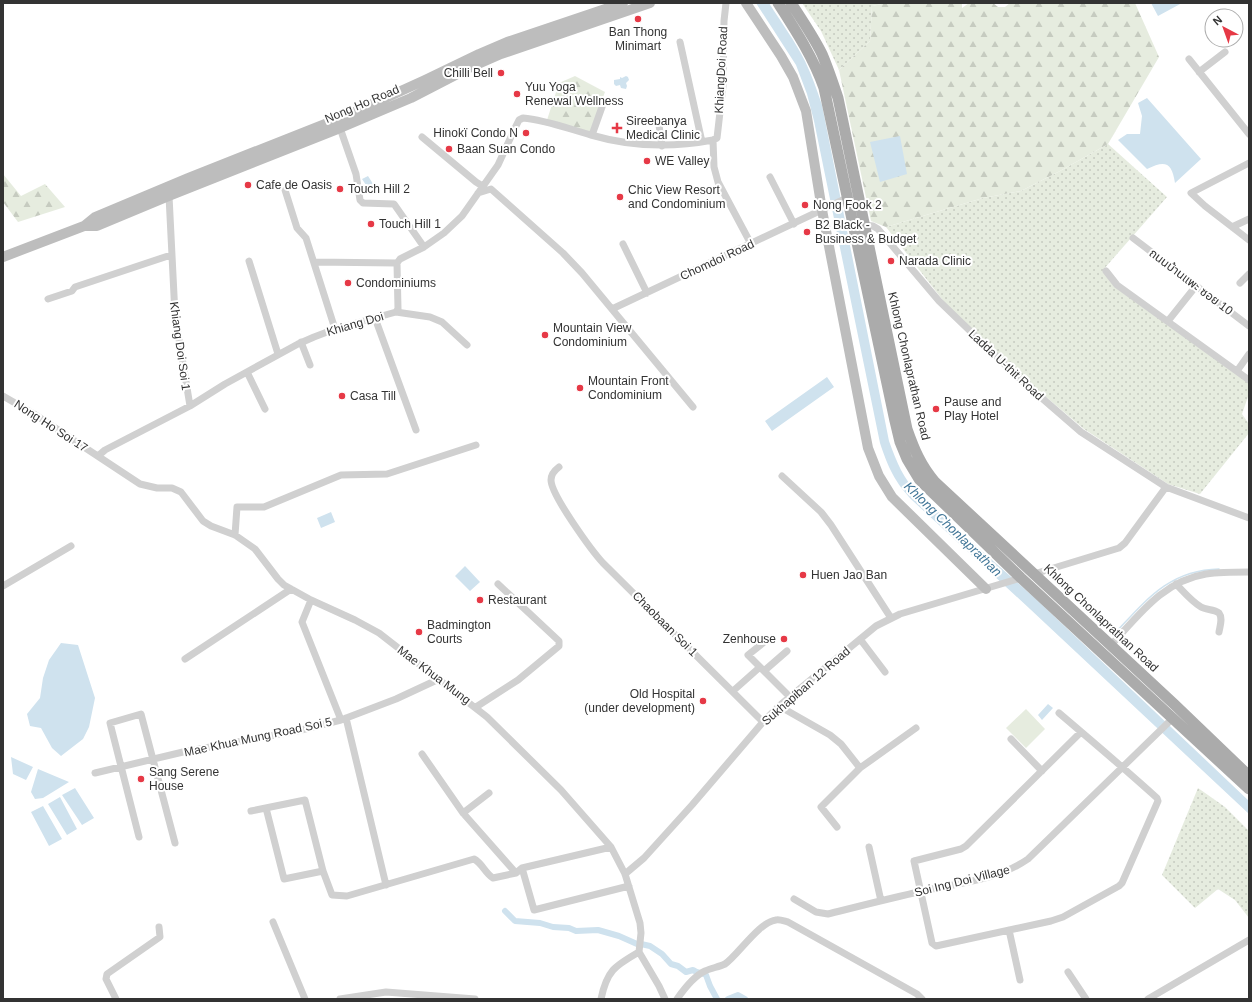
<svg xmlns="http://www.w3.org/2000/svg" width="1252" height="1002" viewBox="0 0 1252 1002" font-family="Arial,'Noto Sans Thai',sans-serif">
<defs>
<pattern id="grass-dots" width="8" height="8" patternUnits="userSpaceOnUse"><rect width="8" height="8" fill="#e6ecdf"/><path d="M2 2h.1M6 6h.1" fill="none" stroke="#c6cbc0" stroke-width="1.8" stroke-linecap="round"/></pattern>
<pattern id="forest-firs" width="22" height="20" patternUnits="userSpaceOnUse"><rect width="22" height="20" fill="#e6ecdf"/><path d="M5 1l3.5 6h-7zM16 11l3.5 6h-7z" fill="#c6cbc0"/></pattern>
</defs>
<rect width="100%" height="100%" fill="#fff"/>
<!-- grass -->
<path fill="url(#grass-dots)" d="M802,3H887L872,6L870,41L839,70L821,31Z
M1108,144L1167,197L1103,270L1119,290L1249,383V394L1242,414L1249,424V433L1200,494L1168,484L1084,429L1020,375L945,303L886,227L983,198L1021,191L1060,171Z
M1198,788L1225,807L1249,831V918L1235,900L1218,889L1195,908L1162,875Z"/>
<!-- forest -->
<path fill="url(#forest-firs)" d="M887,3H962V8L969,3H993L998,7H1005L1010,3H1135L1159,57L1108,144L1060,171L1021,191L983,198L886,227L871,221L839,70L870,41L872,6Z
M575,76L605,92L590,132L547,120L559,83Z
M3,174L21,196L45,184L65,207L18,222L3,202Z"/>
<!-- pitch -->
<path fill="#e6ecdf" d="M1026,709L1045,729L1026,748L1006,728Z"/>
<!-- water -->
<path fill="#cfe2ee" d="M756,3H769C781,22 795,41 805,61C812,76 817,90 822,105L889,441C897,463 903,478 919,495L1037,600L1249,801V814L1030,609L913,501C895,483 888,467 880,443L814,121L807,94L796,65Z
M1151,3H1182L1158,16Z
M626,76L628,77L629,80L626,83L627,86L626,89L621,88L620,85L616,86L614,84V80L620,79V77L622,78Z
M1147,98L1201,159L1175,183C1172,162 1165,160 1147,169L1118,140L1127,134H1140L1142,116L1138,103Z
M900,136L907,174L880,182L870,142Z
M368,176L377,190L372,194L362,179Z
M827,377L834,387L772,431L765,421Z
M331,512L335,522L321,528L317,518Z
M465,566L480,582L470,591L455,576Z
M61,643L78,645L95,698L89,727L83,739L61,756L52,748L41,728L30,726L27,714L40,698L43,678L49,660Z
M1048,704L1053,708L1042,720L1038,715Z
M11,757L33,767L26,780L13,774Z
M38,769L69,782L43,798L35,799L31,792Z
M75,788L94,818L82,825L62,795Z
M60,797L77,829L67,835L48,804Z
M43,806L62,839L49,846L31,812Z"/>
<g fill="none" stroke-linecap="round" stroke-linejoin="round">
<!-- stream -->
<path stroke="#cfe2ee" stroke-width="1.5" d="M1116,632C1147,599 1170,570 1219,569"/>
<!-- canal -->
<path stroke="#cfe2ee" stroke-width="6" d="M505,911L515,921L540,923L553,927L569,928L576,931L598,930L619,936L637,944
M641,944L650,946L662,954L671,964L678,966L686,972L693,970C697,973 702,973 706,975L710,986L717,999
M728,999L738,995L745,999"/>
<!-- street -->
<path stroke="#d0d0d0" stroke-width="7" d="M680,42L702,142
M1189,59L1249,134
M1199,72L1225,52
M659,125L662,146
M340,128L356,174L360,200L363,203L394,204L424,247
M592,135L602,107
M422,137L476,182L484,187
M713,140L714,167L718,182L751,244
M1249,163L1191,193L1205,206L1249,240
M770,177L794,224
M285,190L297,228L306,238L335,329
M478,193L491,189L563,253L582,273L693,407
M169,196L175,315L190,406
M865,225L873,226L878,229L939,301L1021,380L1081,432L1166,487L1249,518
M1232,227L1249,219
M1133,238L1249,326
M623,244L647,293
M249,261L278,354
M314,262L397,263
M1106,271L1117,285L1249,380
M1240,283L1249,274
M48,299L72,291L75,287L171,255
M612,309L847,198
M396,312L398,309L397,263L400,259L424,247L444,233L462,216L498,165L515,128L519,120L523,118C546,120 569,129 591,135C632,147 671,148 713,140L717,138L723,86L724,21L726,3
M375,318L416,430
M1168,321L1196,286
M301,342L310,365
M1237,371L1249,354
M247,372L265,409
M3,396L34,414L140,484L157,488H172L181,492L203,521L211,526L235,535L255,549L278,579L284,585L311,600L355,620L379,633L487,717L561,790L611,847L625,874L640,923L641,933L639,952L659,986L665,999
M98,456L105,450L190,406L225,384L298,344L314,337L335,329L396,312L430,317L442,322L467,345
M559,467C555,470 551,475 551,480C551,495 592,551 603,563L763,722
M782,476L821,512L831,525L891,618
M235,535L237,507H264L341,475L387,474L476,445
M1034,574L1119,548L1125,543L1166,487
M1176,584C1184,592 1191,601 1201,607C1206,610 1214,609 1219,613C1223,618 1220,626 1219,632
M3,586L71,546
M311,600L302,622L341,720
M860,639L885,672
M763,643L748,655L790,697
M1111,645C1139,615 1163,581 1206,574C1220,572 1234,572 1249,572
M185,659L291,589
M764,671L787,651
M733,691L760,667
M779,706L830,735L841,744L860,768L821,807L837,827
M476,707L518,680L559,646V641L498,584
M1059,713C1092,741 1125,769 1157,798L1158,801L1122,883L1119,886L1063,917L1051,921L936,946L932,943L914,861L961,849L966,846L1081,732
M346,718L386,885
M1011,739L1042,771
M422,754L463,813L516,873
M860,768L916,728
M95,773L183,752L297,731L341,720L396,699L439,679
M266,808L284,879L323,871
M251,811L305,800L323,871L332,895L347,896L474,859C482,863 485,873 493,878L516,873L522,868L611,847
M463,813L489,793
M139,837L110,723L141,714L175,843
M869,847L881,901
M522,868L534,910L629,886
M625,874L644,858L692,805L763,722L779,706L876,626L900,614L1021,578
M794,899L816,912L828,914C860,906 891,898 923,891C958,883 998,880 1028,859L1173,718
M273,922L305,999
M1009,930L1020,980
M1068,972L1086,999
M116,999L106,979L107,974L160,937L159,927
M340,999L386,992L475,999
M601,999C607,970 615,966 639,952
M677,999C684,989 694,976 705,971C711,968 719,967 725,964C738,955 759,922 776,920C779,919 784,921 788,922L917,994L922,999
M1148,999L1249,940"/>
<!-- secondary -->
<path stroke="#bdbdbd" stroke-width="10" d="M746,3L781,56L793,77L806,111L822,210L868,448L879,476L892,497L986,589
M84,226H97L169,196L335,130L411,98L469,68L501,54L650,3
M3,257L84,226L95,217L188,178L348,115L425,80L479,54L507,42L623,3"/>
<!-- primary -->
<path stroke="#ababab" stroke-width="11" d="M778,3C796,31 813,57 824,88L895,421L900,442L907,459L919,479L929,489L1021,578L1249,789
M791,3C802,20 813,36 822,54C828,68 833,83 838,98L907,429C914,449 921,466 935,482L1174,704L1249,776"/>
</g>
<!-- markers -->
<g fill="#e63946" stroke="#fff" stroke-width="1.5">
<circle cx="638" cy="19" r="4"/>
<circle cx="501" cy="73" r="4"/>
<circle cx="517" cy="94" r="4"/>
<path d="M615 122h4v4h4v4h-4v4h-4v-4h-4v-4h4z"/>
<circle cx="526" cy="133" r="4"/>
<circle cx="449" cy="149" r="4"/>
<circle cx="647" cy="161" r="4"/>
<circle cx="248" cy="185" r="4"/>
<circle cx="340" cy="189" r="4"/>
<circle cx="620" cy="197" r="4"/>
<circle cx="805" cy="205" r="4"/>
<circle cx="371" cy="224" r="4"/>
<circle cx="807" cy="232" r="4"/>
<circle cx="891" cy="261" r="4"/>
<circle cx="348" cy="283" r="4"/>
<circle cx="545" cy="335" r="4"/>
<circle cx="580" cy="388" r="4"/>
<circle cx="342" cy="396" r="4"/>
<circle cx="936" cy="409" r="4"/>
<circle cx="803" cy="575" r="4"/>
<circle cx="480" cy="600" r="4"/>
<circle cx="419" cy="632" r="4"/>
<circle cx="784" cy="639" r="4"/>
<circle cx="703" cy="701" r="4"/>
<circle cx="141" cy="779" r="4"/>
</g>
<g text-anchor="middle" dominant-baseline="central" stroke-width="4" stroke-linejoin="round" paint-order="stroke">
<!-- poi labels -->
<g font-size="12" fill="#333" stroke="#fff" text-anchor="start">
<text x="638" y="32" text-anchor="middle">Ban Thong<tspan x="638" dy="14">Minimart</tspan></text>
<text x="493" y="73" text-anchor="end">Chilli Bell</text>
<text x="525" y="87">Yuu Yoga<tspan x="525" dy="14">Renewal Wellness</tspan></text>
<text x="626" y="121">Sireebanya<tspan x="626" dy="14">Medical Clinic</tspan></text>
<text x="518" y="133" text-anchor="end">Hinokï Condo N</text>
<text x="457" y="149">Baan Suan Condo</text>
<text x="655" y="161">WE Valley</text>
<text x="256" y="185">Cafe de Oasis</text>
<text x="348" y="189">Touch Hill 2</text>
<text x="628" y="190">Chic View Resort<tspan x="628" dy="14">and Condominium</tspan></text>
<text x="813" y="205">Nong Fook 2</text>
<text x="379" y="224">Touch Hill 1</text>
<text x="815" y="225">B2 Black -<tspan x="815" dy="14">Business &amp; Budget</tspan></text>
<text x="899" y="261">Narada Clinic</text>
<text x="356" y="283">Condominiums</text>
<text x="553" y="328">Mountain View<tspan x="553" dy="14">Condominium</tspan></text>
<text x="588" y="381">Mountain Front<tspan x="588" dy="14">Condominium</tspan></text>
<text x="350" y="396">Casa Till</text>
<text x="944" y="402">Pause and<tspan x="944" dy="14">Play Hotel</tspan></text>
<text x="811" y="575">Huen Jao Ban</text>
<text x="488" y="600">Restaurant</text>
<text x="427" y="625">Badmington<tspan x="427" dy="14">Courts</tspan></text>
<text x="776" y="639" text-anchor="end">Zenhouse</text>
<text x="695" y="694" text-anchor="end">Old Hospital<tspan x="695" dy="14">(under development)</tspan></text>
<text x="149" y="772">Sang Serene<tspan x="149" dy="14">House</tspan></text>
</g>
<!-- street labels -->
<g font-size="12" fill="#333" stroke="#fff">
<text transform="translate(721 70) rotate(-87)">KhiangDoi Road</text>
<text transform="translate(362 104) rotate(-23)">Nong Ho Road</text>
<text transform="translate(717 260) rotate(-25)">Chomdoi Road</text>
<text transform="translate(1191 282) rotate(37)">ถนนบ้านแพะ ซอย 10</text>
<text transform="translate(355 324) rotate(-16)">Khiang Doi</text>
<text transform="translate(180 346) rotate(82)">Khiang Doi Soi 1</text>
<text transform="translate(1006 365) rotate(43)">Ladda U-thit Road</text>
<text transform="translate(909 366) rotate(77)">Khlong Chonlaprathan Road</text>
<text transform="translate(51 426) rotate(33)">Nong Ho Soi 17</text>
<text transform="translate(1101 618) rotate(43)">Khlong Chonlaprathan Road</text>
<text transform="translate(665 624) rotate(45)">Chaobaan Soi 1</text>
<text transform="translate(434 675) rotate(37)">Mae Khua Mung</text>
<text transform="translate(806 686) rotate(-41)">Sukhapiban 12 Road</text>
<text transform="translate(258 737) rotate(-12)">Mae Khua Mung Road Soi 5</text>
<text transform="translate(962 881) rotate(-14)">Soi Ing Doi Village</text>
</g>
<!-- water labels -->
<g font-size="13" font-style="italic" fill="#3f7597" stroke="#fff">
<text transform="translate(953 529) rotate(44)">Khlong Chonlaprathan</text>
</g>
</g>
<!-- border -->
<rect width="1252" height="1002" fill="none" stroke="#333333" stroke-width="8"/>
<!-- north arrow -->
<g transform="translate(1224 28) rotate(319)"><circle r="19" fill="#ffffff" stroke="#adadad"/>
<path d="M0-3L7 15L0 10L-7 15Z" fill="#e63946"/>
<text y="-6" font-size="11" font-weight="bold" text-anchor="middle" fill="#333333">N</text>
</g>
</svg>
